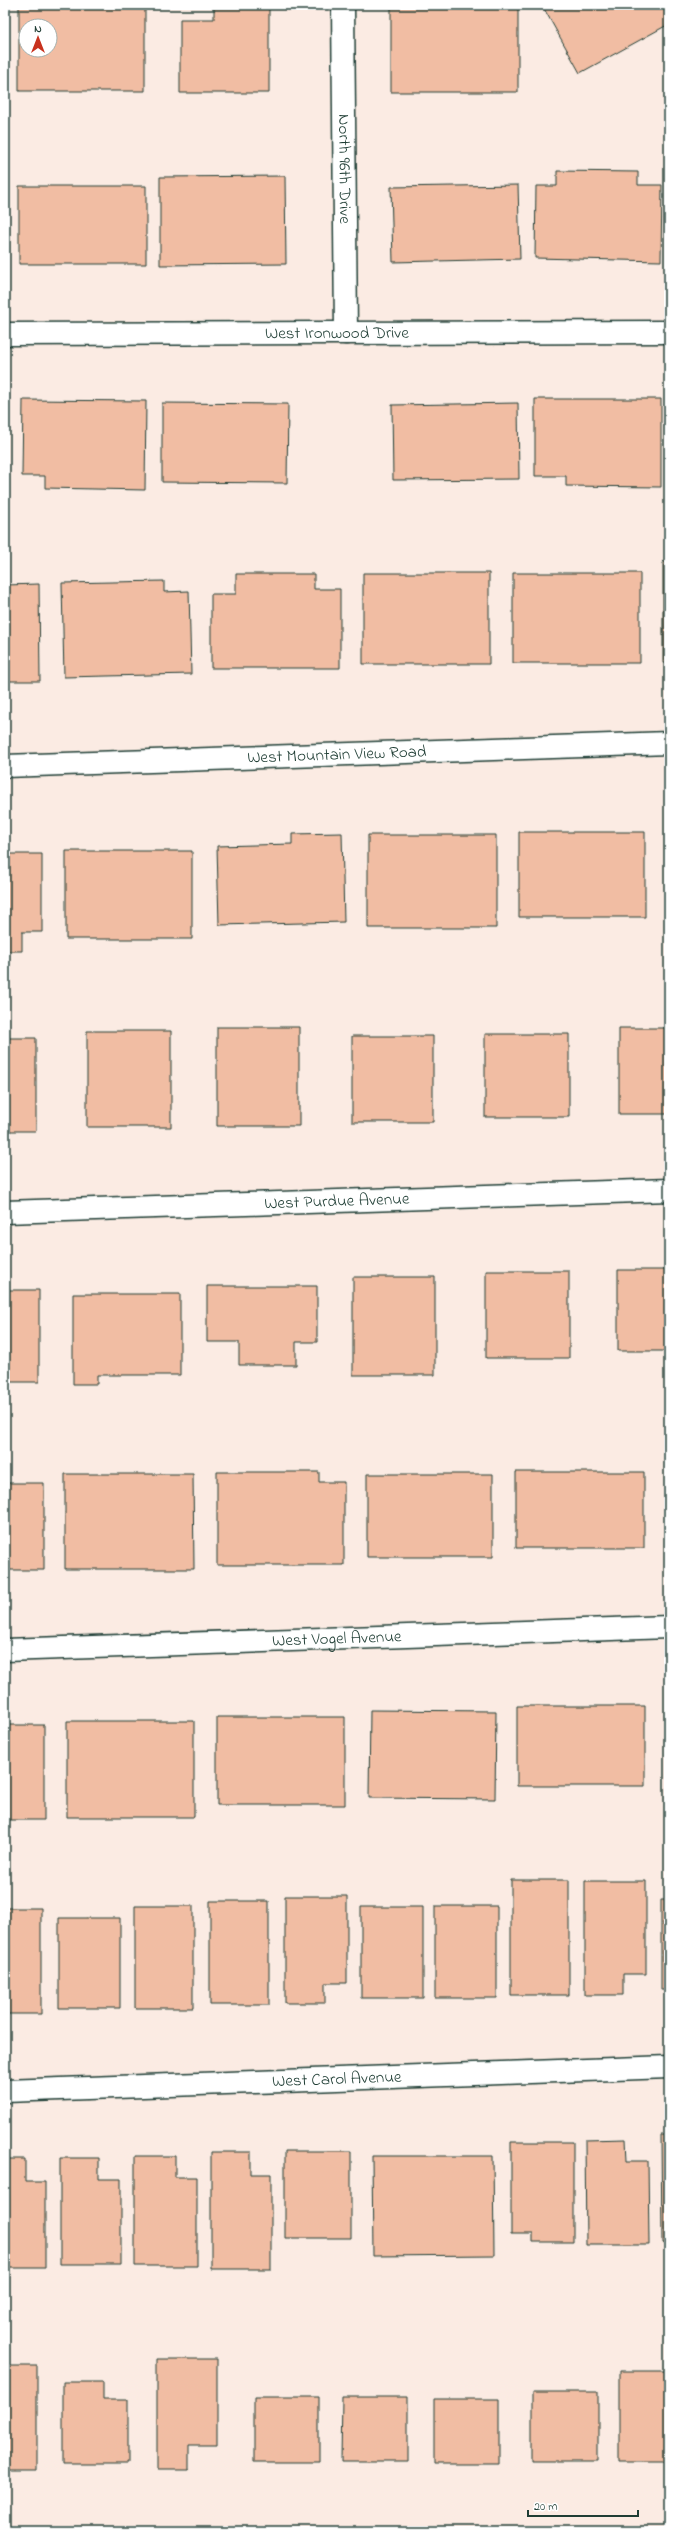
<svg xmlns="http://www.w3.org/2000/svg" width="674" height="2536" viewBox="0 0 674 2536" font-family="'Indie Flower',sans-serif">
<rect width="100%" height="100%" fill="#fbebe3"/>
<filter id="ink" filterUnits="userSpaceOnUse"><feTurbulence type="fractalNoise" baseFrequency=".025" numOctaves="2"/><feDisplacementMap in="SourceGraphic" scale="8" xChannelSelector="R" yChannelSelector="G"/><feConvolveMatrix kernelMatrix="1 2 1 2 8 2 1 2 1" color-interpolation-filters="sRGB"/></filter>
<g filter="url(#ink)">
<!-- building -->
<path fill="#f1bda3" stroke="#1f3d34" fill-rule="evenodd" d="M19,5H145V91H19ZM26,26H50V50H26Z
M214,5H269V93H180V19H214Z
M391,5H518V92H391Z
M542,5H669V24L580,73Z
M557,171L638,172V185H662L661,261L535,258L536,186H557Z
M285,176L286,264L160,265V177Z
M518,185L520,259L393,262L391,187Z
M19,186H146V264H19Z
M535,399H661V487L566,486V476H535Z
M23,400L146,401L145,490L45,488V476H22Z
M162,403L288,404L287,483L162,482Z
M518,403L519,479L393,480L392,405Z
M663,562H669V663H663Z
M363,573H489V664H363Z
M513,573H640V663H513Z
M236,574H314V589H340V668H211V594H236Z
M164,581V592L189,591L191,674L64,677L62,583Z
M39,584L40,681H5V585Z
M667,830H669V910H667Z
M519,832H645V917H519Z
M342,833L344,922L219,925L217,846L292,844V834Z
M368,835H496V928H368Z
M66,851H192V939H66Z
M5,854H42V932H22V951H5Z
M217,1027H299V1126H217Z
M619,1028H669V1114H619Z
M87,1031H171V1127H87Z
M485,1034H569V1117H485Z
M352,1036H433V1122H352Z
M5,1038H36V1131H5Z
M618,1270H669V1351H618Z
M486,1271H569V1358H486Z
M353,1277H435V1375H353Z
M207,1286H317V1342H296V1365H239V1342H207Z
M5,1290H39V1382H5Z
M73,1294H180V1375H97V1384H73Z
M217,1472H319V1482H344V1565H217Z
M516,1472H644V1548H516Z
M65,1474H193L194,1569H65Z
M367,1474H493V1557H367Z
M5,1483H44V1570H5Z
M517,1706H645V1786H517Z
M370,1710L496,1711L495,1799L369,1798Z
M217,1717H345V1805H217Z
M67,1721H194V1817H67Z
M5,1725H44V1820H5Z
M511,1880H569V1995H511Z
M585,1881H646V1974H623V1995H585Z
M285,1896H347V1983H325V2003H285Z
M661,1900H669V1990H661Z
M210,1901H269V2005H210Z
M135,1906H193V2008H135Z
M435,1906H497V1998H435Z
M361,1907H423V1998H361Z
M5,1908H41V2014H5Z
M59,1918H120V2008H59Z
M661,2135H669V2243H662Z
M626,2139L627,2161H648L649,2245H586L585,2140Z
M511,2142H573V2242H533V2234H511Z
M285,2151H351V2238H285Z
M211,2152H251V2174H271V2269H211Z
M135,2156H175V2177H197V2266H135Z
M372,2156H493L494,2255L373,2256Z
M60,2158H99V2179H121V2264H60Z
M5,2159H25V2182H45V2268H5Z
M157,2359H217V2445H189V2470H157Z
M5,2366H37V2470H5Z
M619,2371H669V2461H619Z
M63,2382H103V2400H128V2464H63Z
M532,2392H598V2461H532Z
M254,2397H319V2462H254Z
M342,2397H408V2461H341Z
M434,2399H499V2464H434Z"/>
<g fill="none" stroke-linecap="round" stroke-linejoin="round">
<defs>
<g id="minor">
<path id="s1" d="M343,5L346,333"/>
<path id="s2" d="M5,334L669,332"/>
<path id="s3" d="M5,766L669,743"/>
<path id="s4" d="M5,1212L669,1190"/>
<path id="s5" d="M5,1650L669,1627"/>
<path id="s6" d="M5,2091L669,2067"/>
</g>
</defs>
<!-- minor casing -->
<use href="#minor" stroke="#1f3d34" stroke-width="25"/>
<!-- minor -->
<use href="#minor" stroke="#fff" stroke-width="22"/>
</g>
</g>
<g text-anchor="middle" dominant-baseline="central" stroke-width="4" stroke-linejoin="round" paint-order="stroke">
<!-- street labels -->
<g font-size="17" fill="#1f3d34" stroke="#fff">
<text stroke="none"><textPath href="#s1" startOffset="164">North 96th Drive</textPath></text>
<text stroke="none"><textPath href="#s2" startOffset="332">West Ironwood Drive</textPath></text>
<text stroke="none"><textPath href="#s3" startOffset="332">West Mountain View Road</textPath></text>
<text stroke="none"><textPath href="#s4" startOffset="332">West Purdue Avenue</textPath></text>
<text stroke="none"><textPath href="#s5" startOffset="332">West Vogel Avenue</textPath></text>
<text stroke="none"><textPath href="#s6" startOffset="332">West Carol Avenue</textPath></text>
</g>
</g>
<!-- margin -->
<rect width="674" height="2536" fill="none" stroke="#fff" stroke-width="20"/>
<rect x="10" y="10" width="654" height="2516" fill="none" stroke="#1f3d34" stroke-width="1.5" filter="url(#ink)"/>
<!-- north arrow -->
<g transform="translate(38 38)"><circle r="19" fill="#ffffff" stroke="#a5b1ae"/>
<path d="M0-3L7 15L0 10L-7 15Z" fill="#c8321e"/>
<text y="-6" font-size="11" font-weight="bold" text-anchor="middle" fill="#1f3d34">N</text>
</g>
<!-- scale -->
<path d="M528 2510v6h110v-6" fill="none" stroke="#1f3d34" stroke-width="2"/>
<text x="534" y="2510" font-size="12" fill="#1f3d34" stroke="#ffffff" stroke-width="3" paint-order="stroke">20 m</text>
</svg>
